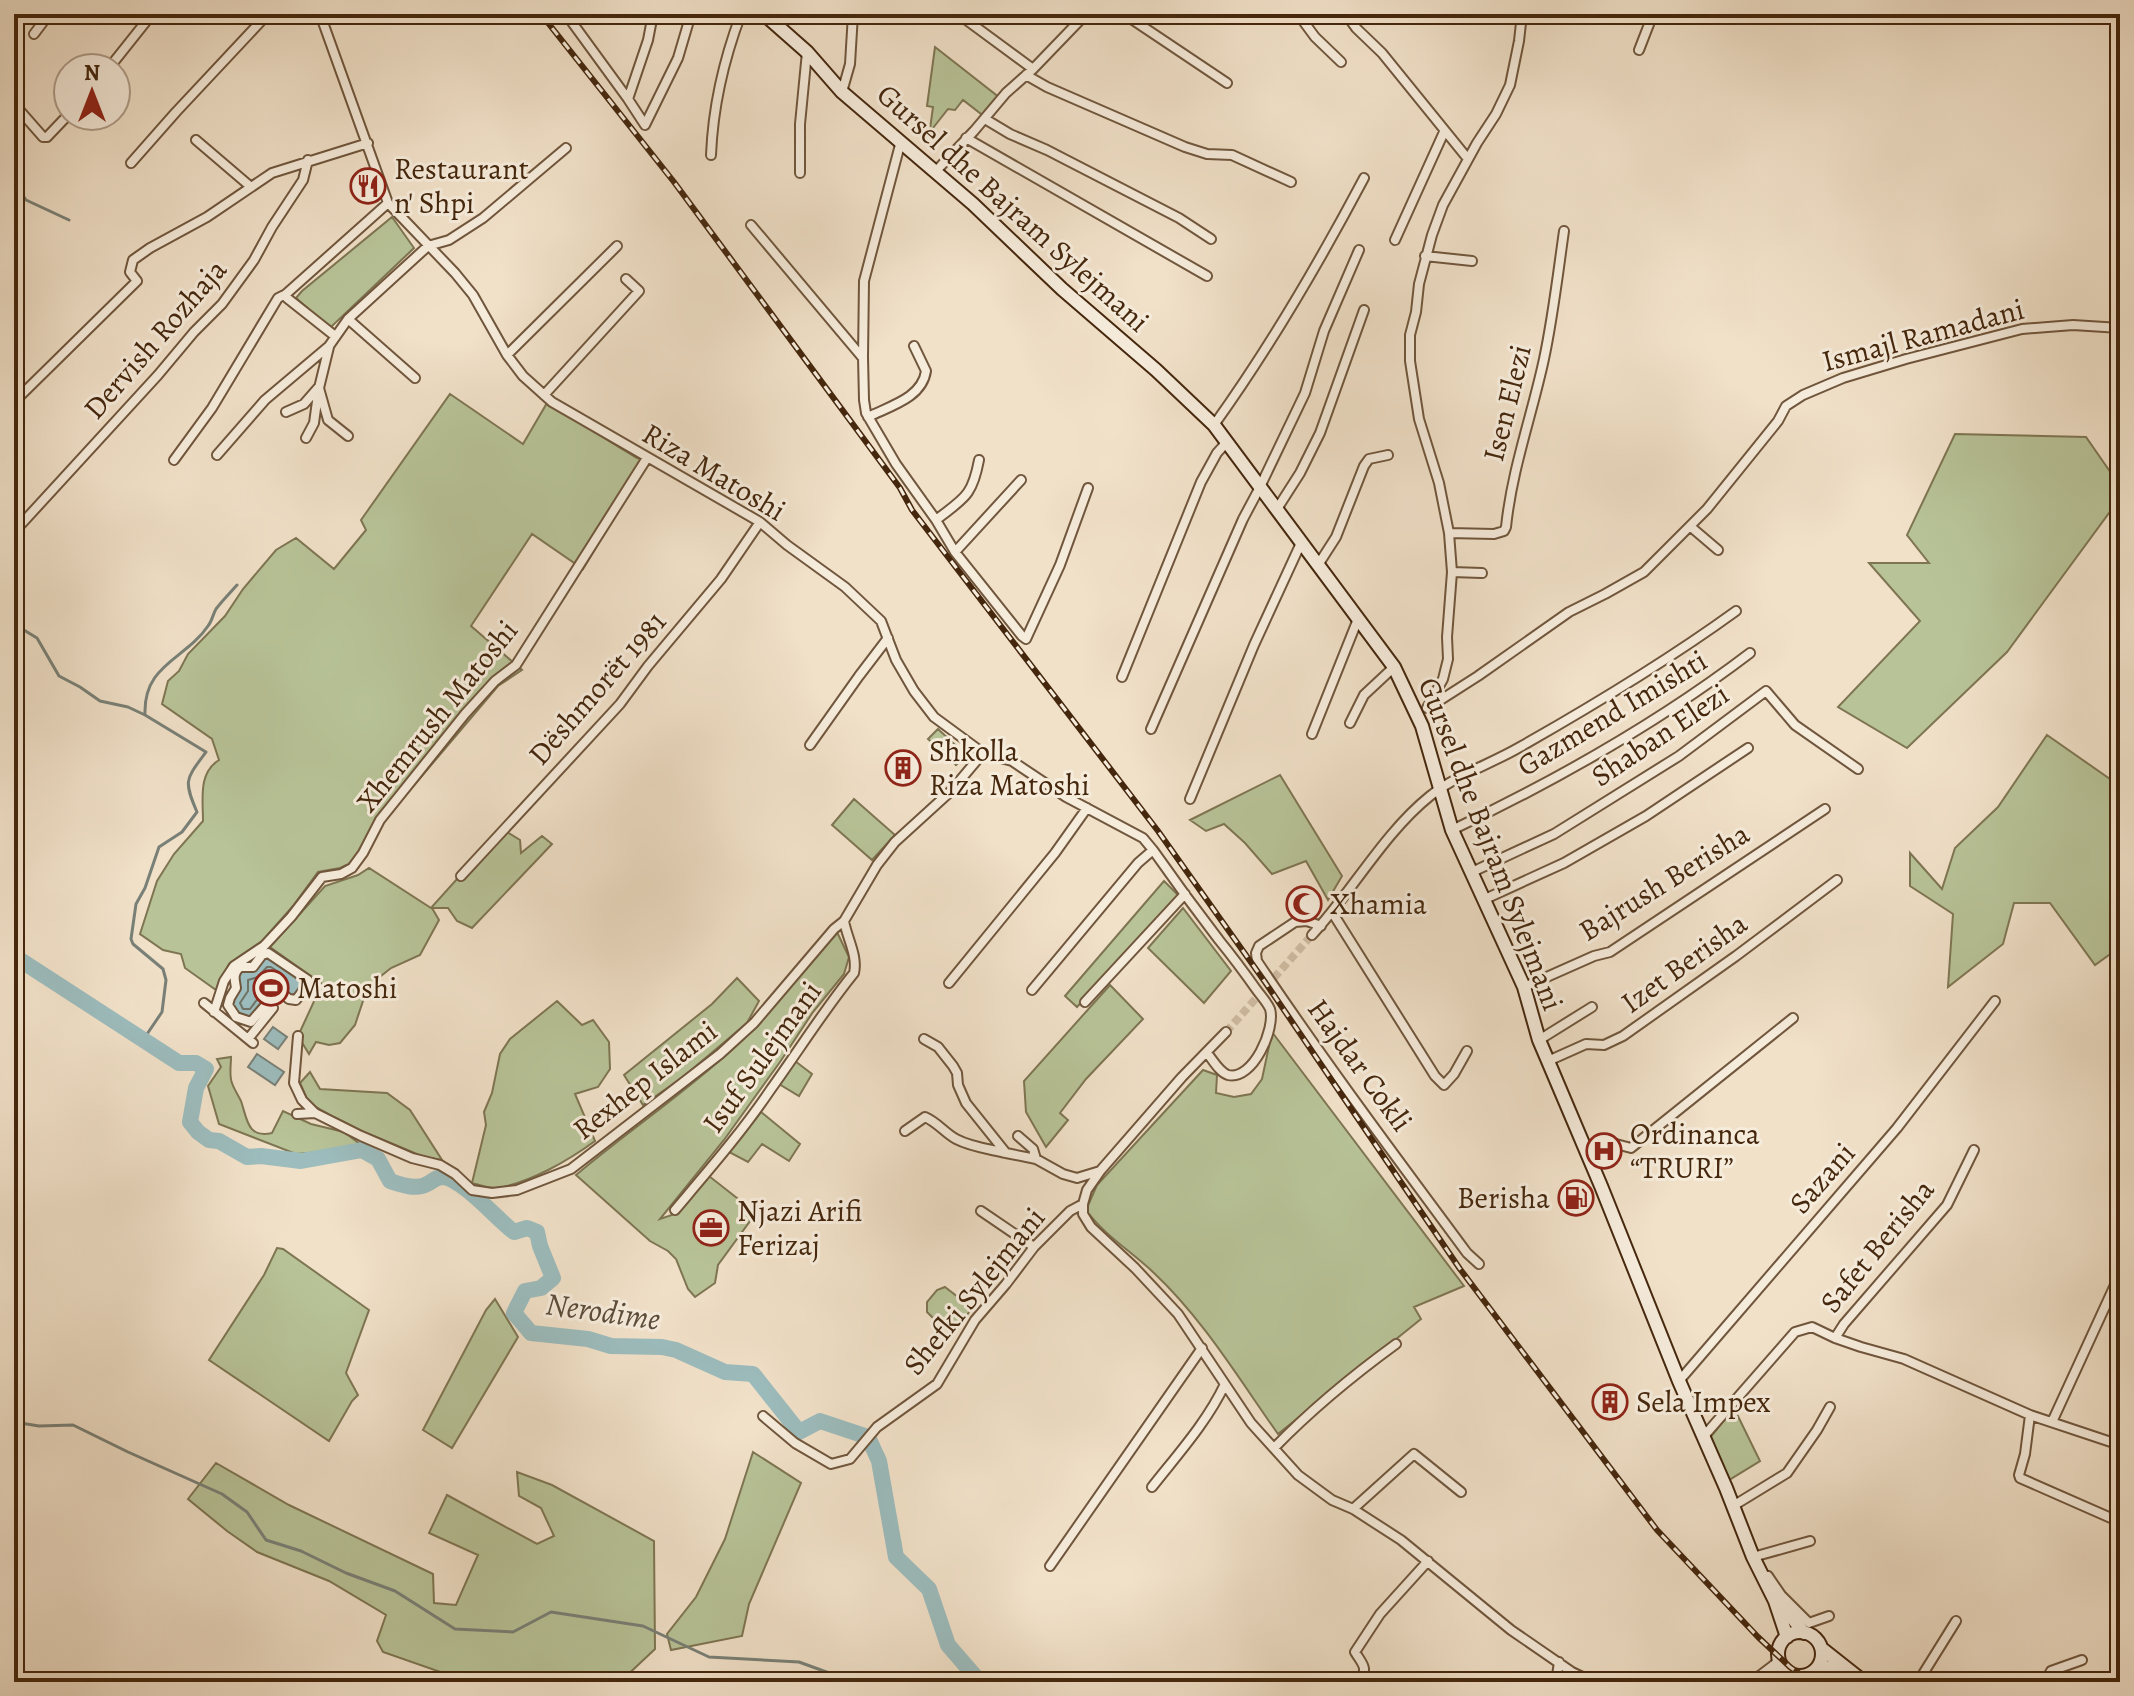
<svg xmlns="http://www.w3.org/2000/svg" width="2134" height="1696" viewBox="0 0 2134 1696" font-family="Alegreya,serif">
<rect width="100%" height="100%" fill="#f1e1c9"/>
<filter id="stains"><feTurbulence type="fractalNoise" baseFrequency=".0025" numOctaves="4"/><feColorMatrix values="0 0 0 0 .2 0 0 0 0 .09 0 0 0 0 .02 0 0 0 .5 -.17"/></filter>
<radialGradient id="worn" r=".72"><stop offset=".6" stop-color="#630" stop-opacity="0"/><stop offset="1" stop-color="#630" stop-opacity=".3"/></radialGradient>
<!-- green -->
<path fill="#b8c398" stroke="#7e7552" stroke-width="2" d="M935,47L1000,98L985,117L963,100L955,110L948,109L933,128L930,129L933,107L927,106Z
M392,217L414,248L330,328L296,298L302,291Z
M450,394L523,444L547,403L637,458L648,461L583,569L532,534L471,626L522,670L498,686L383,822L353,862L340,868L318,872L293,906L262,941L229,964L216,990L185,968L181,954L163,950L140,934L157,881L174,854L203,821C203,799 198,773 219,760L212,739L162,704L168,681L179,671L188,654L225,616L243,589L276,550L296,538L334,569L366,530L361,520Z
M1955,434L2086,437L2120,486V498L2007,652L1907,748L1838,707L1920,621L1869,563H1929L1907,535Z
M938,729L966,755L956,765L928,739Z
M2047,735L2120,786V947L2095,965L2050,903H2014L2003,944L1948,987L1953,914L1910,886V853L1942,889L1955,848L1998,807Z
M1280,775L1342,876L1328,900L1306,861L1272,874L1245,843L1224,824L1206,831L1190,820Z
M854,799L895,835L872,860L832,825Z
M502,829L520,840L521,853L542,836L552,844L472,928L457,921L448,908H432L439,920L420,955L391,968L376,980L363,1001L355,1025L340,1043L329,1045L316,1042L309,1054L298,1036L322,984L270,947L325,886L358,875L369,868L431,908Z
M1164,881L1179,896L1077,1007L1065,996Z
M1183,908L1231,971L1204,1003L1148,948Z
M836,930L849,957L844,974L813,1012L780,1062L724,1140L660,1219L675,1214L709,1176L756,1213L718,1265L715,1283L695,1297L688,1289L676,1259L668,1251L650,1241L576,1175C628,1131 685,1093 735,1047C772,1012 803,969 836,930Z
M737,978L759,1001L747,1023L683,1077L643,1105L624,1075L712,1004Z
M1110,985L1143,1019L1086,1079L1060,1113L1068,1120L1046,1147L1026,1112L1024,1081Z
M557,1001L582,1025L593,1020L609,1042L610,1069L598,1087L575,1094L595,1141C569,1160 530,1183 497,1188C490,1189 480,1185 472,1183L486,1125L484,1112L492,1093L500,1054L510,1039Z
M1272,1032L1464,1286L1414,1307L1421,1319L1278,1434C1239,1379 1203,1319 1154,1273C1131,1251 1105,1236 1086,1210L1097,1185L1203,1070L1217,1075L1216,1093L1234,1097L1251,1094L1262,1079Z
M231,1057C231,1065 229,1076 232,1083C234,1089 238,1095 241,1101C247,1118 247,1139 272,1133L283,1111L311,1124L344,1132L360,1144L332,1151L296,1154L219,1124L208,1086L221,1067L217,1059Z
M795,1061L812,1074L799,1096L779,1084Z
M310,1072L320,1089L387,1093L410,1110L442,1160L424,1157L362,1131L334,1117L309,1103L300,1083Z
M761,1112L800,1144L789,1161L762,1144L748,1162L729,1152Z
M277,1248L283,1249L369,1310L346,1373L358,1395L352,1401L329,1441L209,1360L264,1275Z
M945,1287L972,1308L955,1332L937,1322L927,1312V1302L937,1290Z
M495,1299L518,1337L452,1448L423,1430L486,1310Z
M1734,1408L1760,1461L1729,1480L1708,1440Z
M753,1452L801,1483L749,1604L742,1636L671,1650L667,1634L696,1597L725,1539Z
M216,1463L289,1505L433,1574L434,1603L456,1605L478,1555L429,1533L447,1495L537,1544L554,1536L541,1508L519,1496L517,1472L552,1485L654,1541L655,1649L620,1682H469L383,1652L377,1641L386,1615L329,1581L257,1552L227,1531L188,1499Z"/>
<!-- water -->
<path fill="#9cbcbd" stroke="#798077" stroke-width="2" d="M267,956L305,983L296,996H291L280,989L252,1019L239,1017L231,1002L240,989L237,980L239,972Z
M273,1027L287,1037L278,1049L264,1039Z
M257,1054L284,1072L275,1085L248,1067Z"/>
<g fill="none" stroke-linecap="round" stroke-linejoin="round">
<!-- shore -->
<path stroke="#707265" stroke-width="2" d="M267,967H271L281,974V979L268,985L250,1009H243L240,1003L248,991V980L258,977Z"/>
<!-- stream -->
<path stroke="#798077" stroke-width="3" d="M14,182L26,200L69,220
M14,624L37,638L59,676L80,687L100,701L128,707L145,715
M143,1040L162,1012L166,980L163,969L133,944L131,939L136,904L145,888L159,847L182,832L197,812C183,780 186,779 206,752L145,715C143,664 185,660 208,626C212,621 213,614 216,609C222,601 230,593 237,585
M14,1422L39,1426L73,1425L128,1452L222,1494L247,1512L266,1540L301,1551L346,1573L395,1591L455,1629L513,1632L551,1612L643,1626L709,1657L799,1662L843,1678L861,1682"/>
<!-- river -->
<path stroke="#9cbcbd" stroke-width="16" d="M14,956L179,1063H196L206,1069L196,1088L190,1122L198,1132L209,1140L219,1141L247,1157L261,1156L301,1161L362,1150L378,1159L390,1181C401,1185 417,1190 427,1184C434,1181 436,1176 444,1177C463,1180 497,1219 514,1232L527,1228L537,1232L540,1246L553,1278L541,1288L525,1291L514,1313L531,1333L588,1339L611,1346L662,1347L676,1350L725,1372L753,1374L799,1432L820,1421L868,1437L879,1461L896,1557L929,1589L948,1645L980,1682"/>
<!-- street-tunnel -->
<path stroke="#cfbca3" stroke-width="8" stroke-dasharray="8 4" stroke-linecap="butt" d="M1226,1032L1312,935"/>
<defs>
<path id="street" d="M320,14L388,203L455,273L473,295L507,355L523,376L552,402L760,522L787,545L845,587L881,621L896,660L914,691L934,717L983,753L1012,761L1066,797L1143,838L1153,850C1174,880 1196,910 1219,940C1232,956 1244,972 1256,989C1261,996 1267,1002 1270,1009C1276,1028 1253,1081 1228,1075C1219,1072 1213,1060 1207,1053
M566,14L628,99
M653,14L648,40L628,99L645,125L678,58L691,14
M962,14L961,16L1033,69
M1124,14L1227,83
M1298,14L1315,37L1341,62
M1346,14L1356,28L1382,53L1468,159
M34,34L49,14
M1639,50L1653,14
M109,68L152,14
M1026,75L1047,87L1185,147L1207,154L1232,155L1291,182
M842,92L850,64L853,14
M14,104L43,137H47L68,115
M985,119L1010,134L1047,150L1179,218L1211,239
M966,138L1207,276
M196,140L251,187
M901,141L864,281L863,357L864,400L866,413L896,464L936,520L955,552L1022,636L1026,639L1060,565L1088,488
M711,155C713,107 724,59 741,14
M131,163L176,112L264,18L271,14
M935,172L974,131L1006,93L1033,69L1086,14
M800,173V124L807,52
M751,225L862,357
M1395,240L1444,132
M1425,256L1472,261
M286,294L287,298L335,336
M348,319L415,378
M329,347L319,388L328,420L348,436
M507,355L617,246
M544,395L639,291L626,279
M14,402L137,281L130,272L133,260L150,248L207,217L272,173L368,143
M286,412L304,404L318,388
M868,417C890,406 922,398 926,371L914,346
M1214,425C1270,347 1319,263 1364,178
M306,438L314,423L318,394
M217,455L265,400L329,346L348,319L428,246L449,240L483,218L566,148
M174,460L212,408L278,298L286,294L388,203
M1277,509L1300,473L1320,433L1364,310
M936,520C964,498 972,497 979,460
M1691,527L1718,550
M14,532L158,375L194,332L222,304L254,260L272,227L303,180L308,160
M1449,533L1494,534L1504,531L1506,527C1512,469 1532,415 1544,359C1553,317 1558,273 1564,231
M955,552L1021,480
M1318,565L1336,537L1364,466L1369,459L1388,455
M1452,572L1482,573
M1122,677L1201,482L1217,453L1226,443
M1427,708L1443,679L1448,659L1447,637L1452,572L1449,533L1439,483L1419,419L1410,361V335L1416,312L1419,284L1432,235L1443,205L1477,143L1496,114L1510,85L1519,41L1522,14
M1428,708L1478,676L1569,612L1605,594L1644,572L1707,509L1778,421L1786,406L1803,395L1843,378L1906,359L2022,329L2073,325L2120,328
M1350,723L1364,695L1394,667
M1151,729L1243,519L1259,489L1305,393L1324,331L1359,250
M1312,734L1358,619
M810,745L859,676L888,638
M1190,799L1254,645L1301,543
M1452,830C1557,780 1658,723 1750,653
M1472,872L1554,834L1679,756L1766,691L1795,725L1858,769
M461,876L620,704L648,666L721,579L760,522
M1485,899L1564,863L1646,816L1748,748
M1332,912L1435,1076L1444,1085L1454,1074L1467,1051
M1321,926L1307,921L1295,922L1259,946L1256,953L1257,961C1324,1061 1396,1157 1467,1253L1479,1264
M1312,935C1352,892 1383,834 1430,796C1456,775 1491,764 1520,747C1594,705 1667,661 1736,611
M268,953L308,980V984L296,1000L289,999L280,992L276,993L251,1022L236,1017L228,1005L230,998L236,988C235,980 232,974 240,967H253L262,955Z
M949,983L1055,853L1087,808
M1524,987L1594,956L1610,952L1825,809
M1032,990L1138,863L1153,850
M1085,1002L1185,894
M204,1003L253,1043
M214,1012L224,981L234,966L264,946L291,917L322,877L341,874L352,868L363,853L380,820L465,714L495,681L516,665L647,458
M1226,1032L1182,1077L1101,1170L1087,1190L1083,1204V1214L1091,1227L1135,1268L1178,1314L1251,1423L1298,1475L1332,1500L1353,1509L1401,1540L1511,1630L1572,1672L1593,1682
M298,1036L294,1083L302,1100L315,1113L361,1136L412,1158L440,1165L455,1174L472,1190L492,1193L517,1190L571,1169L720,1054L754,1023L834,929L844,921L877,865L895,842L951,791L983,753
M248,1039L273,1008
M924,1039L938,1047L953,1066L957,1073L958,1085L966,1103L1006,1153L1036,1159L1063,1174L1077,1178L1100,1171
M1539,1040L1592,1007
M1548,1061L1586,1044L1604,1045L1623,1036L1736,956L1837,880
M297,1114L315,1113
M905,1131L925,1117C937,1122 945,1133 956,1139C971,1147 989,1149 1006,1153
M1018,1136L1033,1149L1036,1159
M1589,1159L1616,1144L1631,1148L1793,1018
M675,1210C708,1171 742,1132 771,1089C799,1050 824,1010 854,973C858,956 847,938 844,921
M981,1211L1034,1247
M1835,1338L1861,1347L1904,1359L2030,1415L2120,1445
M1679,1381L1897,1128L1995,1001
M2030,1415L2025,1454L2019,1475L2020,1478L2120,1522
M763,1416L795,1443L831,1464L850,1459L877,1427L937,1384L975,1320L1006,1284L1034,1247L1070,1211L1083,1204
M2052,1422L2120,1274
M1704,1436L1795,1332L1812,1327L1835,1338L1844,1324L1947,1205L1974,1150
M1274,1448C1312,1409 1352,1376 1396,1344
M1152,1487C1178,1454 1207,1422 1225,1384
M1733,1506L1787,1473L1817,1430L1830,1407
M1353,1509L1414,1454L1461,1492
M1753,1557L1810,1541
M1050,1566L1202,1348
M1768,1576L1781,1595L1809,1623L1829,1616
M1791,1674L1794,1682
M1803,1676L1805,1682
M1758,1677L1779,1661
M1360,1682C1368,1667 1363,1665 1355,1652L1380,1614L1428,1561
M1556,1682L1559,1662
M1744,1682L1785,1670
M1918,1682L1956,1621
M2045,1682L2051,1671L2082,1660"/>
<path id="secondary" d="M764,14L807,52L842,92L973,204L1062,289L1156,370L1214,425L1394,667L1422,726L1452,830L1524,987L1539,1040L1548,1061L1601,1186L1679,1381L1726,1488L1753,1557L1775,1601L1787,1637
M1777,1603L1787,1611L1804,1633
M1778 1654a22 22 0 1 1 44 0a22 22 0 1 1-44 0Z
M1821,1648L1864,1682
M1819,1665L1854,1676"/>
</defs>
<!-- street casing -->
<use href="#street" stroke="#70563c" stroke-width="12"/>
<!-- secondary casing -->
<use href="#secondary" stroke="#45270d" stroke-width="16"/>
<!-- street -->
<use href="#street" stroke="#f6ecdc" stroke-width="8"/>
<!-- secondary -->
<use href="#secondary" stroke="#f6ecdc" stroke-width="12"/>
<defs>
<path id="rail" d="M541,14L674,182L900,488L912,510L1158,831L1265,982L1460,1269L1657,1530L1758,1637L1790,1667L1811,1682"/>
</defs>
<!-- rail casing -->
<use href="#rail" stroke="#45270d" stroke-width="6"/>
<!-- rail -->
<use href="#rail" stroke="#f6ecdc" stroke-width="3" stroke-dasharray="9" stroke-linecap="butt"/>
</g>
<!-- icons -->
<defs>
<symbol id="restaurant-ring" viewBox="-11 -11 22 22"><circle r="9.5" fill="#f6ecdc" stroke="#8f2418" stroke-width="1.5"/><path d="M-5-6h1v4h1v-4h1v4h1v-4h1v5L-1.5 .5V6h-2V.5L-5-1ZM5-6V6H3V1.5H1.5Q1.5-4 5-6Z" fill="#8f2418"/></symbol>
<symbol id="building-ring" viewBox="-11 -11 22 22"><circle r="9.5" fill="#f6ecdc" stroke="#8f2418" stroke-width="1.5"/><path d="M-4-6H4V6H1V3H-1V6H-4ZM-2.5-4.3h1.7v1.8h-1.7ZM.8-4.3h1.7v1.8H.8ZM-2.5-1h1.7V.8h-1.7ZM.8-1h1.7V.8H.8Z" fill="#8f2418"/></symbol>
<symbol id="mosque-ring" viewBox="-11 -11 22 22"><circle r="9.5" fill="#f6ecdc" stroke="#8f2418" stroke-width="1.5"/><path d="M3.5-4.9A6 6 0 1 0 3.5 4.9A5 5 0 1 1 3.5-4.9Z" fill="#8f2418"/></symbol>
<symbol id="stadium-ring" viewBox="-11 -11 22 22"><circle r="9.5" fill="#f6ecdc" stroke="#8f2418" stroke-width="1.5"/><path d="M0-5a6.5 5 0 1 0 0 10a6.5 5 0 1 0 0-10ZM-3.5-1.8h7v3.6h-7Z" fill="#8f2418"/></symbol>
<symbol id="hospital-ring" viewBox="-11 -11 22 22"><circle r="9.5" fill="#f6ecdc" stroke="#8f2418" stroke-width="1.5"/><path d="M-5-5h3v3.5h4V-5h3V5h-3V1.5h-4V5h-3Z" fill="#8f2418"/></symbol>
<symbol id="fuel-ring" viewBox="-11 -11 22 22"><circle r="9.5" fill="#f6ecdc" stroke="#8f2418" stroke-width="1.5"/><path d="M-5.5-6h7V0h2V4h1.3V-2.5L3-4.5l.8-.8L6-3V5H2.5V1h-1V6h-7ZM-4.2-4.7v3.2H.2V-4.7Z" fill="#8f2418"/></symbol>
<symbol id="office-ring" viewBox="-11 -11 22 22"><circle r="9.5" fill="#f6ecdc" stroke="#8f2418" stroke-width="1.5"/><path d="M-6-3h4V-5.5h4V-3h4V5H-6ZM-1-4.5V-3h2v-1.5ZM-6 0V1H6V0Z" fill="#8f2418"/></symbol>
</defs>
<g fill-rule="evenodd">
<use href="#restaurant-ring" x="348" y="166" width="40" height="40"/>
<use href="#building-ring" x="883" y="748" width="40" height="40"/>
<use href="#mosque-ring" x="1284" y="884" width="40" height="40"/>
<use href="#stadium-ring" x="251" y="968" width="40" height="40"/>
<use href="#hospital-ring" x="1584" y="1131" width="40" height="40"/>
<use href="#fuel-ring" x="1556" y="1178" width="40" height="40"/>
<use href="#office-ring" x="691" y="1208" width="40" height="40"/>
<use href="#building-ring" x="1590" y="1382" width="40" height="40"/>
</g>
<g text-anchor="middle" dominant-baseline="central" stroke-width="6" stroke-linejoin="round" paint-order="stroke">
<!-- poi labels -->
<g font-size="30" fill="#45270d" stroke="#f6ecdc" text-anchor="start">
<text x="394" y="169">Restaurant<tspan x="394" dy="34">n' Shpi</tspan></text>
<text x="929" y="751">Shkolla<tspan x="929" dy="34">Riza Matoshi</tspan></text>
<text x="1330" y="904">Xhamia</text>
<text x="297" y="988">Matoshi</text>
<text x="1630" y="1134">Ordinanca<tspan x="1630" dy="34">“TRURI”</tspan></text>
<text x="1550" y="1198" text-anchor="end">Berisha</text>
<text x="737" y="1211">Njazi Arifi<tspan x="737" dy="34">Ferizaj</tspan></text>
<text x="1636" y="1402">Sela Impex</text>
</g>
<!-- street labels -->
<g font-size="30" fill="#45270d" stroke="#f6ecdc">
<text transform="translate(1013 208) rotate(42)">Gursel dhe Bajram Sylejmani</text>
<text transform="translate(1923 335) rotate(-15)">Ismajl Ramadani</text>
<text transform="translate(155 339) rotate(-49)">Dervish Rozhaja</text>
<text transform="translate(1507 403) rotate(-76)">Isen Elezi</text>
<text transform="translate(714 472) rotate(31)">Riza Matoshi</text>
<text transform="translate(597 688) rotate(-49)">Dëshmorët 1981</text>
<text transform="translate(1612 713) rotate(-31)">Gazmend Imishti</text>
<text transform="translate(437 716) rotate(-51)">Xhemrush Matoshi</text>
<text transform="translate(1660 735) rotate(-34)">Shaban Elezi</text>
<text transform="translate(1491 844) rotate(69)">Gursel dhe Bajram Sylejmani</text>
<text transform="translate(1664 882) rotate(-32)">Bajrush Berisha</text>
<text transform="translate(1684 963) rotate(-36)">Izet Berisha</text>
<text transform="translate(762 1057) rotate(-54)">Isuf Sulejmani</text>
<text transform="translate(1360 1065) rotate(54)">Hajdar Cokli</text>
<text transform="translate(645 1080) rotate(-38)">Rexhep Islami</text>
<text transform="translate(1822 1178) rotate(-49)">Sazani</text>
<text transform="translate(1877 1246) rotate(-51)">Safet Berisha</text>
<text transform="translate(974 1291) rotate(-51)">Shefki Sylejmani</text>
</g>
<!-- water labels -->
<g font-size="32" font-style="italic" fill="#5b4c39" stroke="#f6ecdc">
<text transform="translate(603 1311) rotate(8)">Nerodime</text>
</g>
</g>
<!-- margin -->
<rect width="2134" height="1696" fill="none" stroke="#f1e1c9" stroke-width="48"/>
<rect x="16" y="16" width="2102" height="1664" fill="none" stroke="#45270d" stroke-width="4"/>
<rect x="24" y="24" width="2086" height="1648" fill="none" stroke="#45270d" stroke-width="2"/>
<!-- north arrow -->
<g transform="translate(92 92)"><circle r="38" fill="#f6ecdc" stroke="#af9d89" stroke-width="2"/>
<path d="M0-6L14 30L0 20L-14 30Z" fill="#8f2418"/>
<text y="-12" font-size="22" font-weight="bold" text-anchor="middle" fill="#45270d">N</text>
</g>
<rect width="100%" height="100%" filter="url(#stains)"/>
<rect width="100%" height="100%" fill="url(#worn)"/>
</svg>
